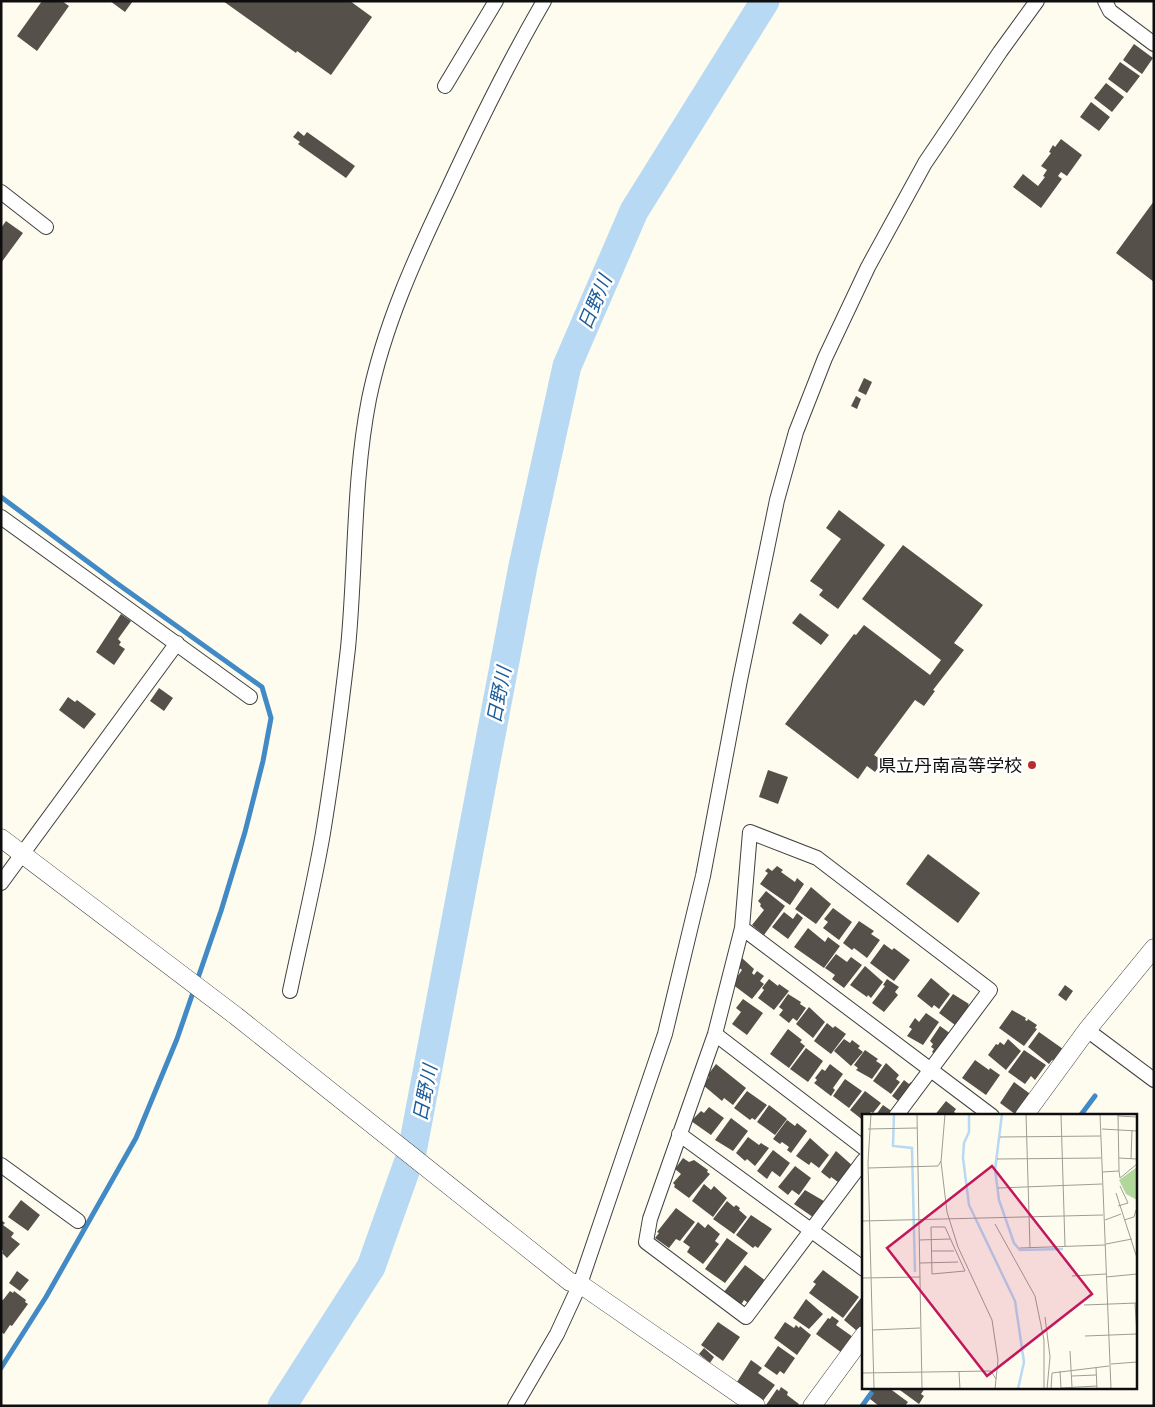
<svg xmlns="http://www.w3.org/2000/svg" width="1155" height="1407" viewBox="0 0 1155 1407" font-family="'PT Serif','Noto Sans JP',serif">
<rect width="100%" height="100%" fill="#fefcef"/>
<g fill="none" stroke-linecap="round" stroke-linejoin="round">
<!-- stream -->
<path stroke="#428ac6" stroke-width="5" d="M1,497L115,582L262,687L271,718L263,761L245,832L221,911L177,1039L136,1138L46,1297L1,1368
M1080,1116L1095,1096
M862,1406L875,1388"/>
<!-- river -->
<path stroke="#b7d9f3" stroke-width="29" d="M282,1406L371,1267L412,1152L523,566L567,366L634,211L765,1"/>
</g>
<!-- building -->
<path fill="#56504b" d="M42,1H62L69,6L37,51L17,36Z
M110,1H133L125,12Z
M223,1H350L372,17L331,75L297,51L296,53Z
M1134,44L1153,58L1142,74L1123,60Z
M1120,62L1140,76L1127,93L1108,79Z
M1106,83L1124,97L1112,112L1094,98Z
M1091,102L1110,117L1099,131L1080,117Z
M298,131L304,136L307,132L355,166L346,178L298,144L300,142L293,137Z
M1061,139L1082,155L1067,176L1061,172L1058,176L1062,179L1041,208L1013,187L1023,174L1038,186L1045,177L1043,176L1047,170L1041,166L1051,153L1049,152L1053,145L1055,147Z
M1154,201V282L1116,253Z
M6,221L23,233L1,263V228Z
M864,378L872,382L866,395L858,391Z
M856,396L861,399L857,409L851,406Z
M839,510L885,545L838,609L819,595L823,590L810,581L841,539L826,528Z
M903,545L983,605L954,643L964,650L933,690L935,691L924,706L915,700L874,755L883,761L875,772L867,766L858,779L785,724L854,634L856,635L864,625L930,675L941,660L862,599Z
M800,613L829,635L821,645L792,623Z
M121,614L131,621L118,639L121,642L119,645L125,649L114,665L96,652Z
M159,688L173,698L164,711L150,701Z
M68,697L75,702L77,700L96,714L84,729L59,710Z
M768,770L788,777L778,804L759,797Z
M928,854L980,893L958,923L906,884Z
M777,866L783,870L781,872L795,882L797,878L804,884L790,905L760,884L768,873L765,871L768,868L772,871Z
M811,887L831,904L816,924L795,909Z
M766,891L785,906L764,935L752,925L764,910L760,906L761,904L758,901Z
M833,908L852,922L839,940L823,928L828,922L824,919Z
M784,912L793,919L797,913L803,918L788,939L772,927Z
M859,921L874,931L871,934L880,940L867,958L854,948L852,950L843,943Z
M808,928L825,942L828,937L840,946L824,968L794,947Z
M884,944L892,950L894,948L910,960L894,981L870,963Z
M836,954L847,962L851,957L862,965L844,988L832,979L835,975L825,968Z
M742,958L754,969L752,973L754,975L757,971L764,976L760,981L764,984L752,999L732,984L742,970L737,966Z
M865,966L883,982L871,998L868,995L867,997L850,985Z
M931,978L950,994L939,1009L934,1005L932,1008L917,996Z
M769,979L778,986L779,984L789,991L774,1010L758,998L764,990L762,988Z
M887,979L899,987L895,992L898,995L884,1012L872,1003L885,986L883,985Z
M1065,985L1073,991L1066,1001L1058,995Z
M788,994L801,1002L800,1004L806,1008L797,1021L793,1018L789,1023L779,1015L783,1010L779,1007Z
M953,994L969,1004L968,1005L977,1012L963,1031L939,1013Z
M743,999L763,1013L747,1035L732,1024L741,1012L736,1008Z
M809,1007L825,1022L813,1038L796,1024Z
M1012,1010L1026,1018L1025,1020L1027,1021L1028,1019L1037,1025L1035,1028L1037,1029L1024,1046L999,1028Z
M926,1013L939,1022L923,1045L907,1036L912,1029L909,1027L915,1018L919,1022Z
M827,1023L833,1028L835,1026L846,1034L831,1054L814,1041Z
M940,1026L951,1034L943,1060L932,1052L934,1049L931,1047L933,1044L930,1041Z
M788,1029L802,1040L800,1042L805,1046L789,1068L770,1054Z
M1039,1032L1063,1049L1054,1061L1052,1060L1049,1064L1028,1047Z
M844,1039L850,1043L852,1040L860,1046L858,1048L863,1052L851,1066L834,1051Z
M1008,1039L1021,1051L1006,1070L988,1055L996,1044L998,1045L1000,1042L1004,1045Z
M806,1048L823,1061L808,1082L790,1069Z
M865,1050L878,1059L876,1061L882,1065L872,1079L856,1070L858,1068L854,1065Z
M1024,1050L1046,1065L1035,1080L1031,1076L1025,1084L1008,1072Z
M975,1060L989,1070L990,1068L1000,1075L986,1095L962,1078Z
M886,1063L899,1075L896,1079L900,1082L891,1094L873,1081Z
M716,1064L746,1088L733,1105L724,1098L722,1101L703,1085L709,1077L707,1076Z
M830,1064L843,1074L833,1088L835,1090L831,1096L814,1083L817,1080L815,1078L822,1069L825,1071Z
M845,1079L862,1091L849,1108L833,1096Z
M904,1080L909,1084L911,1082L923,1091L907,1108L892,1096Z
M1014,1082L1029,1093V1095L1015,1114L1000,1103Z
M747,1091L767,1105L755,1120L752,1118L750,1120L734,1108Z
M865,1091L881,1103L873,1113L871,1112L868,1116H864V1121L850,1110Z
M946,1101L956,1109L954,1112L959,1116H934Z
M769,1105L787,1119L775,1135L757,1122Z
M883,1105L893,1112L898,1116H875Z
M709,1107L724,1118L711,1135L691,1121L701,1111L704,1113Z
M731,1118L748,1131L733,1151L715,1140Z
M787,1120L795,1126L797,1123L807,1131L791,1153L787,1150L789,1147L782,1142L780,1144L773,1139Z
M748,1137L759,1145L761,1143L769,1148L755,1166L747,1159L745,1161L736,1153Z
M810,1138L829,1155L819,1168L811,1162L809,1165L796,1156Z
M773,1150L790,1163L780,1177L772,1171L767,1179L757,1171Z
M836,1151L854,1167L847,1192L836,1184L838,1182L831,1177L830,1179L821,1172Z
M683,1158L689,1162L694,1160L708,1170L707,1172L710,1174L689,1198L674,1187L675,1185L673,1183L681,1174L675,1169Z
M795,1166L811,1178L799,1195L792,1190L788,1195L778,1187Z
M704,1184L711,1190L714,1186L727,1198L713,1217L692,1201Z
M805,1190L829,1204L823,1224L794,1204Z
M21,1200L40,1215L28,1231L8,1217Z
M727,1201L734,1207L736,1205L740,1208L739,1210L747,1217L734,1234L713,1219Z
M676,1208L695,1222L680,1241L676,1239L669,1248L655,1238L659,1233L657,1232Z
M751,1215L772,1229L758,1248L755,1246L753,1248L736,1235Z
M1,1220L5,1223L3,1225L14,1233L11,1237L20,1244L7,1258L2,1253L3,1251L1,1249Z
M698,1222L705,1228L708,1224L720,1234L715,1241L719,1244L703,1264L687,1252L690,1247L683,1242Z
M727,1238L748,1253L725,1283L705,1269Z
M745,1265L766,1281L759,1311L744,1300L741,1305L724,1292Z
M823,1270L859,1297L843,1318L809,1293L816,1284L813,1282Z
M17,1271L29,1280L20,1291L9,1283Z
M10,1291L13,1293L14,1291L26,1300L25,1302L28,1304L12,1326L10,1325L4,1334L1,1332V1299L3,1300Z
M864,1294V1327L862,1325L857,1331L844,1320Z
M806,1299L823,1314L809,1329L793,1318Z
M832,1316L839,1321L836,1325L853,1337L842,1353L816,1334L828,1318L830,1319Z
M718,1322L740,1337L723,1361L701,1345Z
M785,1322L794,1328L796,1325L799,1328L800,1326L811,1335L797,1355L774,1338Z
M778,1346L795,1358L784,1374L780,1371L777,1375L764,1366Z
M704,1348L714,1357L710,1363L699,1354Z
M751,1360L762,1368L758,1373L775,1385L762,1402L737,1382Z
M781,1387L788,1392L787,1395L799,1404L797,1406L766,1405L777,1389L779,1391Z
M873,1388H889L908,1402L905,1406H879L870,1399L874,1393L871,1391Z
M897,1388H925L921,1394L924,1396L919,1404Z"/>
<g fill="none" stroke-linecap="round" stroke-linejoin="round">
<defs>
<path id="minor" d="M1105,1L1110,11L1154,44
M445,86L496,1
M1,192L46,227
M1,517L250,697
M1,883L177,643
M742,928L992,1116
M290,991C301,938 314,886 323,833C333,772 341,710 348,648C356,565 353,481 369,399C384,326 415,258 447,191C477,126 508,63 544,1
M1087,1030L1154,1080
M715,1034L864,1148
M679,1134L864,1269
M864,1160L746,1317L646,1242L650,1219L715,1034L742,928L750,832L817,858L990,990L896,1116
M1,1165L78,1221
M515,1406L557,1334L580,1284L665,1034L703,876L740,680L777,500L796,432L825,358L868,267L925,163L1000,52L1037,1"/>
<path id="tertiary" d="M1,838L236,1016L570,1282L580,1284L756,1406
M1024,1116L1087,1030L1154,948
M812,1406L864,1335"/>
</defs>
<!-- minor casing -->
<use href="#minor" stroke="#414141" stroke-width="16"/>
<!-- tertiary casing -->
<use href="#tertiary" stroke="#414141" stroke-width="19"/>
<!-- minor -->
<use href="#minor" stroke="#fff" stroke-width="14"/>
<!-- tertiary -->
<use href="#tertiary" stroke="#fff" stroke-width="18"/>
</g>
<!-- markers -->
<circle fill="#b62e2d" stroke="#fff" stroke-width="2" cx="1032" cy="765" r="5"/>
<g text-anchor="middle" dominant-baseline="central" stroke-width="5" stroke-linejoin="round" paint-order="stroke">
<!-- poi labels -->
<g font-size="18" fill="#0e0e0e" stroke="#fff" text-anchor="end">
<text x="1022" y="765">県立丹南高等学校</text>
</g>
<!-- water labels -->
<g font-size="19" font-style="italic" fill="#1d5c99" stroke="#fff">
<text transform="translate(594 302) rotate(-67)">日野川</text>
<text transform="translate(498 695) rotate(-79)">日野川</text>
<text transform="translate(424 1093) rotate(-79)">日野川</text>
</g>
</g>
<!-- overview -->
<g transform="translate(862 1114)">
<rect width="275" height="275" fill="#fefcef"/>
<path d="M275,53V86L264,80L257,66Z" fill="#b2d79b"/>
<path fill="none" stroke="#b7d9f3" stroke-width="2.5" d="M32,0L31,32L50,34L53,158M107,0V18L102,29L101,44L107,91L153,187L162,248L156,275M140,0L133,56L137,86L152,129L158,136L201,135"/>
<path fill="none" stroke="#9e9d95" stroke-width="1" d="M9,0L6,48L12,275M55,0L60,275M83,0L79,48L85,98L96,133L130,206L136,246L133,275M164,0L168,134M199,0L203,132M238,0L249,275M256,2L275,3M6,15L55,14M240,15L275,17M138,23L239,22M257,44L275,45M135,45L239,44M269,45L270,16M6,54L76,52L79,47M257,57L258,64L275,50M240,58L257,57L256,0M136,74L240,70M254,79L275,144M256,92L266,89L258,72M243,106L259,100M262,106L272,103L274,96M0,107L241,101M133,110L173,182L182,226V275M69,113H83L103,157L70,160ZM57,126L88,125M244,130L270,125M158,134L243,131M69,137H92M58,149L96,148M210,162L244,160M244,163L275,160M0,164L58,163M273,189L275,220M222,191L275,189M183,203L188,243L185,275M11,216L58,214M223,222L275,220M208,237L210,273M249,250L275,248M234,253L235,275M198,257L199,274L235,272M97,258L98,275M0,259L129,257L134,265M210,262L234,261M189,275L190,259L247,252"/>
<path fill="#c2185b" fill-opacity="0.15" stroke="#c2185b" stroke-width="2.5" d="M130,52L230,180L125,262L25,134Z"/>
<rect width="275" height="275" fill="none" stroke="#0e0e0e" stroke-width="2.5"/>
</g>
<!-- border -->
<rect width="1155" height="1407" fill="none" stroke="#0e0e0e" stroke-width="5"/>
</svg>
